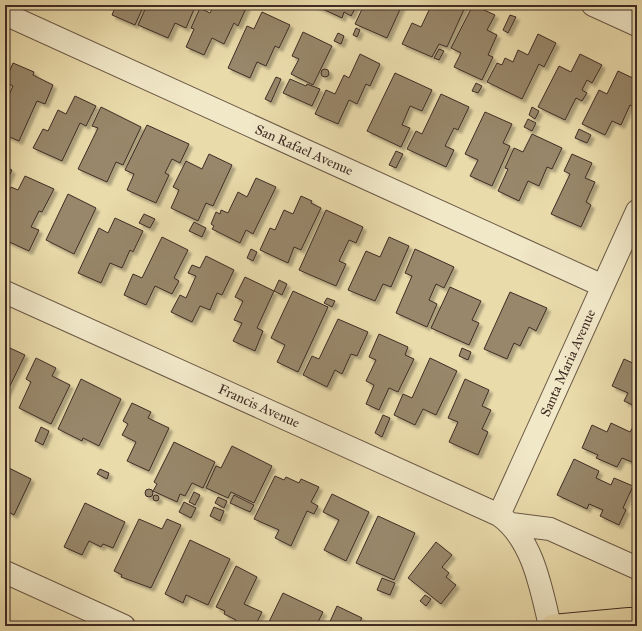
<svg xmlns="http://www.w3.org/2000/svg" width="642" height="631" viewBox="0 0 642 631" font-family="'IM FELL Great Primer',serif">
<defs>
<filter id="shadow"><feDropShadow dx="3.5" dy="3.5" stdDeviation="1" flood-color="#0004"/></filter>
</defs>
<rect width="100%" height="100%" fill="#eadbab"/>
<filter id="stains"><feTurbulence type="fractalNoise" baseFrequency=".005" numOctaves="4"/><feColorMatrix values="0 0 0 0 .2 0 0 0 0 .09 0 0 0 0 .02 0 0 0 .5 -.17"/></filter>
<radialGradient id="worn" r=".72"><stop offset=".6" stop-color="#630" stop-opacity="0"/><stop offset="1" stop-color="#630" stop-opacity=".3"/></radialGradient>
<!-- building -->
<path fill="#98876b" stroke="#3f2c25" filter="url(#shadow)" d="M116,5H144L135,25L112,15Z
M147,5H192L195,7L186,28L175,23L168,38L138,25Z
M214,5L247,6L238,26L234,23L224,44L212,38L204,55L186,47L194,29L191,28L200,8L210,13Z
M314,5H357L351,16L344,12L342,18Z
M364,5L372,7L373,5H402L387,38L355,24Z
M442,5H466L447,47L439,44L432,57L402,44L412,23L421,27L431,6L440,9Z
M473,5L495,15L487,30L497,35L488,55L493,57L482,80L454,67L461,53L451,48Z
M262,12L290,25L279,48L275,46L266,66L257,62L250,78L228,68L247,26L254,29Z
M510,15L516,17L508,33L503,30Z
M356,28L360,30L357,37L353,35Z
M303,32L332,46L313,85L291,74L299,59L292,56Z
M338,33L344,36L341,44L334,41Z
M538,34L556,43L544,67L539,64L522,99L487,82L497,63L502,65L505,58L513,62L518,50L528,55Z
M439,49L444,51L439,60L434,58Z
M360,54L380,64L370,86L366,84L357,104L349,100L338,124L315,114L326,90L335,94L344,75L349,78Z
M580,54L602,65L592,83L587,80L582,90L587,93L582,101L576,98L565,120L538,107L559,66L571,72Z
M13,63L34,72L33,75L53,85L45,104L37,101L19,141L5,135V104L13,86L5,82Z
M321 73a4 4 0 1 1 8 0a4 4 0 1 1-8 0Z
M618,71L637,80V104L635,108L630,105L621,125L612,121L605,135L582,124L599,90L607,94Z
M395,73L432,90L422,111L410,106L402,125L410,128L401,147L367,131Z
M276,77L281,79L271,102L265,99Z
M290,79L306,86L307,84L320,89L312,106L283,93Z
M476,83L482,86L478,93L472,91Z
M441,94L469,107L458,130L454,128L445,146L454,150L446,167L407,149L416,131L422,134Z
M75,96L96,106L86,126L80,123L62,161L33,148L43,129L48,131L58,110L66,114Z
M101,107L141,127L123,165L116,162L107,182L78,169L98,128L92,126Z
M532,107L539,111L535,119L529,115Z
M485,112L512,124L503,143L510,146L492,186L470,176L478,160L465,154Z
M528,119L536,123L532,131L524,127Z
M147,125L189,144L180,163L172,159L165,173L169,175L156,203L127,190L134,174L125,170Z
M579,129L591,135L587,143L575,138Z
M532,134L562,148L552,169L547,167L539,186L528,181L519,201L498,191L508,169L505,168L514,148L523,152Z
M396,151L403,154L396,168L389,165Z
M209,154L232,165L213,206L206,203L198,221L171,208L179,190L173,187L186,161L202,169Z
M572,154L592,163L585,178L595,182L586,202L591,205L581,227L551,214L570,174L564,171Z
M5,167L12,170L5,186Z
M25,176L54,189L42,212L39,211L31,227L39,230L29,251L5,240V200L11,187L18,190Z
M256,178L276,187L253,234L246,230L240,243L212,229L214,226L211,224L216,212L220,214L221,210L228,213L238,192L247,197Z
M68,194L96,208L74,254L46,240Z
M301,196L312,201L311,203L321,208L301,250L294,247L288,263L260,250L270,228L275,230L284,210L293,214Z
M326,210L363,227L356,243L349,240L339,261L346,264L336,286L299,270Z
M144,214L155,219L150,228L139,223Z
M115,218L143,231L133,252L130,250L122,268L110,263L101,283L78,273L99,228L108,233Z
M194,222L206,228L202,237L189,231Z
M162,237L188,250L174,278L179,281L172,294L155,286L146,305L124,295L133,274L142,278Z
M389,237L409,246L391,287L383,284L375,301L348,290L366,251L380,257Z
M251,249L257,252L253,261L247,258Z
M415,249L454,267L444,288L436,284L429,300L437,304L427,327L396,313L412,276L405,273Z
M206,256L234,270L222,295L217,293L210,310L200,306L192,322L171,312L180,295L186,298L196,276L188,273L192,265L200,268Z
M245,277L274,291L257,328L263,331L255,351L233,341L242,323L234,320L243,301L235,297Z
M279,280L287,284L282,295L274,291Z
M450,287L481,301L472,320L479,323L469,345L431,328Z
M293,291L328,307L298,372L277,362L285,345L271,338Z
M510,292L547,308L536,331L529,327L520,346L514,343L507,359L484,349Z
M327,298L335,301L332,307L324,303Z
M338,319L368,332L357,356L351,354L342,374L335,370L327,387L303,375L312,356L319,359Z
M379,334L408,347L405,355L414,359L398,392L389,388L379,410L366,404L374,385L366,381L376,360L369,357Z
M10,348L25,355L5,396V359Z
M462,348L471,352L468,360L459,356Z
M36,358L56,368L52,376L70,385L51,424L19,408L31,382L26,379Z
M430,358L457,371L436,415L423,409L415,425L394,415L403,394L412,398Z
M624,359L637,365V407L624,401L628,393L612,386Z
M81,379L121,399L99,446L83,438L82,441L58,429Z
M465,379L489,390L482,406L491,410L482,429L488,432L478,455L449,442L458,422L448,418Z
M132,403L151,412L148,418L169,428L149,471L127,461L136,442L122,435L128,424L123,421Z
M383,415L390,418L382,437L375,433Z
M611,423L630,432L633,427L637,428V464L622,458L617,467L596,458L598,455L582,448L592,425L607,432Z
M41,427L49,431L43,445L35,441Z
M174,442L215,462L203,488L192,483L185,496L180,494L177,502L153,491L157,484L154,482Z
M232,446L272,466L254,503L231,492L228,498L206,488L216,466L221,468Z
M574,459L599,471L596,478L611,485L614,478L633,486L623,508L626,510L619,525L600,516L603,510L589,504L587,509L557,495Z
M7,467L31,479L14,515L5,510V471Z
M100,469L109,473L107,479L97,474Z
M275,476L284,480L286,477L299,483L301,479L319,487L311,502L318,506L314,514L307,511L291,546L275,538L279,530L254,519Z
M145 493a4 4 0 1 1 8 0a4 4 0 1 1-8 0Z
M194,492L200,495L195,505L189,502Z
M637,493V507L632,505Z
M332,494L369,512L346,561L324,550L339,520L323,512Z
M234,495L254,505L250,512L230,503Z
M153 498a3 3 0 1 1 6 0a3 3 0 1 1-6 0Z
M218,497L227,501L224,508L215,503Z
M184,502L196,508L191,518L179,512Z
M85,503L125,522L113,548L103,544L101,547L89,541L82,555L64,547Z
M214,507L224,511L220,521L210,516Z
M378,516L415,533L394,580L356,563Z
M139,519L162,529L167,519L181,525L151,588L121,577L122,575L114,571Z
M190,540L230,559L208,605L186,595L183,603L165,594Z
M436,542L452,555L442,567L449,573L446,577L456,585L441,604L408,578Z
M236,566L257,577L244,604L262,612L255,626L234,625L236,620L224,614L225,611L216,607Z
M382,578L395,583L390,595L377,590Z
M283,593L323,612L316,626H267Z
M425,595L431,599L426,606L420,601Z
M337,606L362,618L358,625L360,626H328Z"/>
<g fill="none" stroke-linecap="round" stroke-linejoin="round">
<defs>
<path id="minor" d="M593,5L637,25
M5,14L603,286
M5,292L499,515C533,539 541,588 550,626
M499,515L637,211
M511,524L550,529L637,568
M5,572L124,626"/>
<path id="major" d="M552,626L629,619H637"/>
</defs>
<!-- minor casing -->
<use href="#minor" stroke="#6a5846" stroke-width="24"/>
<!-- major casing -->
<use href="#major" stroke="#3f2c25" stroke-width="24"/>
<!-- minor -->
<use href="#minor" stroke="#f1e8c8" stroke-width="22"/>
<!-- major -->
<use href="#major" stroke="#eadbab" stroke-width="22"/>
</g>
<g text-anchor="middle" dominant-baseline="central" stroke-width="4" stroke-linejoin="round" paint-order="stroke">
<!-- street labels -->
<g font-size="14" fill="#3f2c25" stroke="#f1e8c8">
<text transform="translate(304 150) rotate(24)">San Rafael Avenue</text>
<text transform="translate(568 363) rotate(-66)">Santa Maria Avenue</text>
<text transform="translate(259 406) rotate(24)">Francis Avenue</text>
</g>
</g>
<!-- margin -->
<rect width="642" height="631" fill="none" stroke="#eadbab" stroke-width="20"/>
<rect x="6" y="6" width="630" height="619" fill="none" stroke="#3f2c25" stroke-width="2"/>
<rect x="10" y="10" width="622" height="611" fill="none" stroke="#3f2c25"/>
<rect width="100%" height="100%" filter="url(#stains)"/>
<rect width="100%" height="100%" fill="url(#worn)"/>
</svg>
